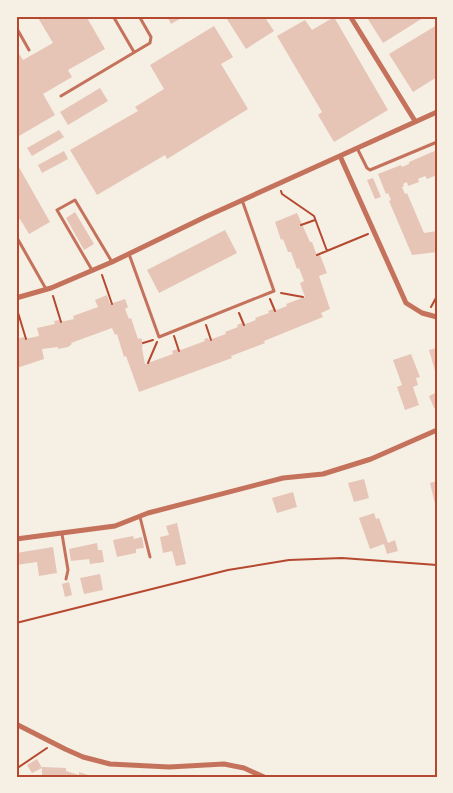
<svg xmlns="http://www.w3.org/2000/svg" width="453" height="793" viewBox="0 0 453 793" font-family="'Work Sans',sans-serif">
<rect width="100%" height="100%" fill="#f6efe4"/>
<!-- building -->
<path fill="#e6c5b7" d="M37,16H86L105,49L68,70L72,77L43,94L55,115L19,136L16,132V49L23,60L53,43Z
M167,16H185L171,24Z
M225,16H264L274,31L246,49Z
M366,16H426L383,43Z
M334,17L388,110L334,142L318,115L322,112L277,36L305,20L312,30Z
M437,25V77L413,92L389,54Z
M214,26L233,57L221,64L248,109L167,159L165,155L97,195L70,150L138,111L135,107L164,89L150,65Z
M100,88L108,101L68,125L60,112Z
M59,130L64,137L32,156L27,148Z
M437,150V175L427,179L425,176L418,179L419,182L408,186L407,182L403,184L404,186L402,187L405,194L407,193L424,233L437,231V252L412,255L389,201L391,200L388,193L386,194L378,174L401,165L402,167L409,164V162Z
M64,151L68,159L42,173L38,165Z
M16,162L50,222L29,234L20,219L16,221Z
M373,178L381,197L375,199L367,180Z
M75,212L94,244L84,250L66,218Z
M297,213L310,242H312L317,256L320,255L327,273L319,276L330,309L321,313L323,317L264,341L265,343L231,356L232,358L139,392L126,356L124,357L117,334L115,335L112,328L71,343L72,344L68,347L58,349V347L42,349L44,359L17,368L16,339L24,337L25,339L39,336L37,328L55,324L54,321L59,320L60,322L74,319L73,316L98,307L95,300L107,295L110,304L125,299L128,307L125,309L129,319L131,318L138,339L141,338L143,343L142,348L145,364L173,354L172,351L177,349L178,351L205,341L204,339L208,338L209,340L226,334L225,332L238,327L237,325L242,323L243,325L256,320L255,318L269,313L268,311L273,309L274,311L287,306L286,304L305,297L300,283L304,281L299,268L297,269L291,252H288L283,239L281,240L275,222Z
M225,230L237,253L159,293L147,270Z
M437,348V374H436L429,350Z
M411,354L420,377L416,378L418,385L413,387L419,405L405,410L397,387L402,385L393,360Z
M435,393L437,407L434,408L429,396Z
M364,479L369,498L354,502L348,483Z
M437,481V508H436L430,483Z
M293,492L297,507L277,513L272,498Z
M374,513L376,519L379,518L388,543L395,540L398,551L387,554L384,544L370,549L359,518Z
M177,523L186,564L176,566L172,551L163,553L160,537L169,535L166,526Z
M133,536L134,539L142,537L144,548L136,549V553L117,557L113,540Z
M97,543L98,550H102L104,562L90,564L89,559L71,561L69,549Z
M53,547L57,573L39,576L37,562L16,565V553Z
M100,574L103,590L84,594L80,578Z
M69,582L72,595L65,597L62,584Z
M37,759L42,768L32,773L27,765Z
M42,767L66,768V771L79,775V772L88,775L87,777H42Z"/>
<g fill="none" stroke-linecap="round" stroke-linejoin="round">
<!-- path -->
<path stroke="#b5482f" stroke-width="2" d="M281,191L282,194L314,216L327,251
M301,225L315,220
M317,255L368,234
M102,275L112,304
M281,293L303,297
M53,296L61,322
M270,299L275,311
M16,306L26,339
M431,307L437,296
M239,313L244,325
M206,325L211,340
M174,336L179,351
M143,343L153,340
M148,363L157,342
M16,623L228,570L289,560L342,558L437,565
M16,769L47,748"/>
<!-- service -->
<path stroke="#c5725c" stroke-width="3" d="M113,16L134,52
M16,27L29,50
M61,96L150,43L151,37L139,16
M357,148L367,168L370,170L437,142
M16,236L46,289
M129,254L159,337L274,291L242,200
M92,270L57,210L75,200L112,262
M140,517L150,557
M62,534L68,570L66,579"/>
<!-- minor -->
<path stroke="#c5725c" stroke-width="5" d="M350,16L415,121
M340,156L406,303L422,313L437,317
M16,298L51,288L112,262L205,217L437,112
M16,539L115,526L148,513L283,478L323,474L371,459L437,430
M16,724L65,749L83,757L110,764L169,767L224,764L244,768L264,777"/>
</g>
<!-- border -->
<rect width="453" height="793" fill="none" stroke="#f6efe4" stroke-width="35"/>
<rect x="18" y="18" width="418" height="758" fill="none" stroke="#b5482f" stroke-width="2"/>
</svg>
